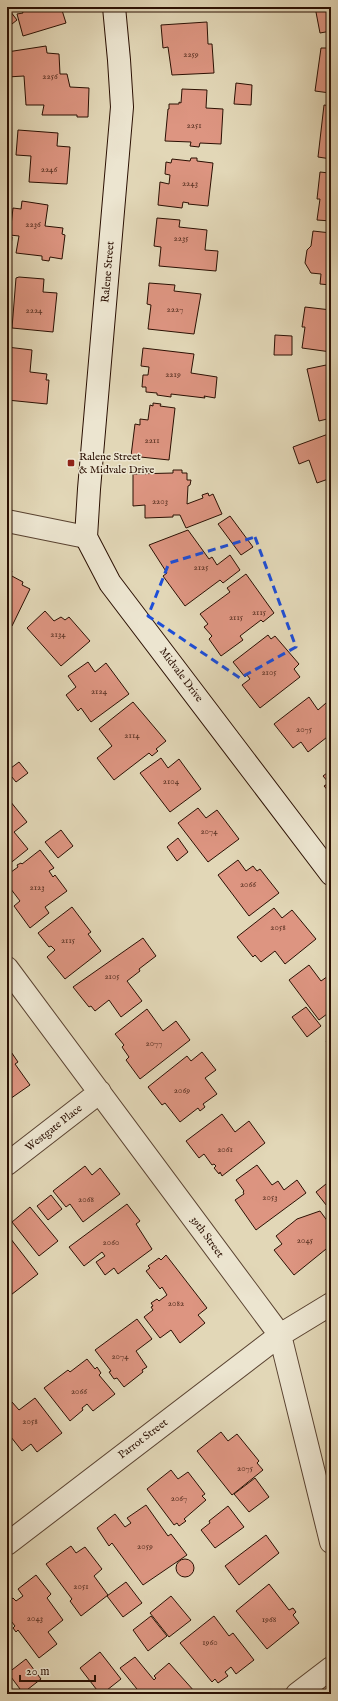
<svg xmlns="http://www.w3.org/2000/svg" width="338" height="1701" viewBox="0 0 338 1701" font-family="'IM FELL English',serif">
<rect width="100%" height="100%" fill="#e2d7b7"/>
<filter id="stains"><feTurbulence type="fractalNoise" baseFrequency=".005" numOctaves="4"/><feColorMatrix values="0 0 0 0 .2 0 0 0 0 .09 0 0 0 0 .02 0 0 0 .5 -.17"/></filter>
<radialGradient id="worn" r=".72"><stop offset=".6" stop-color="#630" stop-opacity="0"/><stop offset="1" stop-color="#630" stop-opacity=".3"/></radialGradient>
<!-- building -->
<path fill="#dd9581" stroke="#2b1003" d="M7,7L17,20L7,28Z
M21,7H61L66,23L23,36L17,14L23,13Z
M315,7H331V31L320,33Z
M207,22L208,44H212L214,73L172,75L168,47L163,48L161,25Z
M330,44H331V90L330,93L315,91L321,48H329Z
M46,46L47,53L59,54L60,74H67L70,87L89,88L88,117H77V115H42L44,105H26L24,76L7,77V52Z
M236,83L252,85L251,105L234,104Z
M182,89L207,90L206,108L223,109L221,144L200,143L199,147L190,146L191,142L165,141L168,109H169V104H179V102L181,103Z
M324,105L331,106V159L318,157Z
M18,130L58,133L57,146L70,147L67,184L29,182L31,156L16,155Z
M191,158H197V161L213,163L208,206L188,204L189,203L183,202L182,208L158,205L160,182L169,184L170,175L165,174L166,162L171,163L172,159L190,161Z
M320,172L329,173L328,181H331V221L317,220L320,199H317Z
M22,201L48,205L45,226L63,228L62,234L65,235L62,259L50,257L49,261L42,260V256L16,253L19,236L10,235L13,208L21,209Z
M157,218L180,220L179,227L207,230L205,250L218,251L216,271L159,266L161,247L154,246Z
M313,231L331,233V285L320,284L321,274L311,273L305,263L307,250L311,246Z
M7,237H12L10,256H7Z
M19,277L44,279L43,292L57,293L53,332L12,328L16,278Z
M149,283L175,285L174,291L201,294L194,334L148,329L151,305L147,304Z
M305,307L331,310V307V352L302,348L305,327H302Z
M275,335L292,336V355H274Z
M7,347L32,350L30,372L47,374L46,380H49L47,404L7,400Z
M143,348L194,354L191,373L217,377L215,398L204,396L205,398L171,394V397L157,395V393L146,392V387H142L143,375H148L149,367L141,366Z
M331,364V418L319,421L307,369Z
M153,403L161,404L160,406L175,408L169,460L131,456L135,424L140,425V419L148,420L150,405L153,406Z
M331,433V478L317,483L309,460L299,464L293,447Z
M173,470H182V473H187V480H191L190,485L188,486L187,504L203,498L202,495L208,493L209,496L213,494L222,514L186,528L180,515H173V517L145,518V505L133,506V474L173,473Z
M230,516L253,547L241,555L218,524Z
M188,530L209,559L212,557L217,565L230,555L240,570L223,583L220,580L185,606L163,576L167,573L149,545Z
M7,569L12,571L10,575L23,582L22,585L30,589L12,626L7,623Z
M246,574L274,613L263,622L261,620L240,636L243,640L221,656L209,639L212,636L204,627L208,624L200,614L230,592L227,588Z
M45,611L54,621L61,617L65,620L69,617L90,641L61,666L27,628Z
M268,635L271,639L275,636L299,664L294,669L300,677L260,708L242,685L250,679L247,675L245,677L233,662Z
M88,662L95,672L106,663L129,694L91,722L81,708L78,711L66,695L76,687L68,676Z
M309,697L318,710L326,703L331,709V734L308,752L301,742L293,748L274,724Z
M133,702L166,741L156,749L158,751L152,756L149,753L114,780L97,758L112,746L99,729Z
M161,758L168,768L179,759L201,789L170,812L140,773Z
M19,762L28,773L16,782L7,771Z
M331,770V794L324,786L329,783L323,776Z
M10,801L27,822L14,832L28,849L8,865L7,803Z
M198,808L206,818L217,810L239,839L208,862L178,823Z
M61,830L73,846L58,858L45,842Z
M178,838L188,852L177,861L167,847Z
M40,850L54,868L49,871L53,877L55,875L67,891L45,907L49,913L30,928L14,906L20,901L7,884V875L18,867L17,865L21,863L22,864Z
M238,860L246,871L253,866L257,871L260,869L279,893L249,916L218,875Z
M72,907L91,932L88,934L101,951L65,979L47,957L55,950L51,946L49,947L38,933Z
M274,908L282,918L292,910L316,939L285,964L275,951L261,962L255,955L253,957L237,937Z
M143,938L156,956L139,969L140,971L127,981L142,1001L121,1017L109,1000L95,1011L91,1006L89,1007L73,987Z
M309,965L321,981L331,974V1011L319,1020L289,980Z
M306,1007L321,1026L307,1037L292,1017Z
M147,1009L163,1031L176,1021L190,1040L140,1079L126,1060L129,1057L122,1047L124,1045L115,1034Z
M331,1038V1048L326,1041Z
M7,1046L18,1062L15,1064L30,1085L7,1101Z
M202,1052L216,1070L205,1078L217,1094L203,1104L205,1107L200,1111L198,1108L180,1122L165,1103L162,1105L148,1087L187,1056L191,1061Z
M222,1114L235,1132L249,1121L265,1143L222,1176L220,1172L219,1174L214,1168L216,1166L214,1164L212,1165L204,1154L199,1158L186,1141Z
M257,1165L272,1185L278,1181L284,1190L297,1180L306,1193L256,1230L235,1200L244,1194L243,1192L244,1191L236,1180Z
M85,1166L92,1175L100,1168L120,1194L83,1222L70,1204L66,1207L53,1191Z
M331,1180V1210H330L316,1192Z
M51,1195L62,1209L48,1220L37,1206Z
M127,1204L140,1221L136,1224L152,1249L118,1274L114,1268L105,1275L96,1262L105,1256L102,1252L84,1266L69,1247Z
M30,1207L58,1241L39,1256L12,1222Z
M320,1211L331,1226V1245L294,1275L274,1250L282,1244L276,1236L297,1219Z
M7,1234L38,1274L7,1298Z
M166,1255L207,1308L198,1315L205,1323L180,1343L171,1330L160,1338L144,1317L153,1310L151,1307L153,1306L151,1303L157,1299L159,1301L167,1295L162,1287L160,1289L146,1271L150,1268L148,1266L159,1258L161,1260Z
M137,1319L152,1339L136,1351L147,1367L142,1370L143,1372L124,1387L117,1378L114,1379L109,1372L111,1371L95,1350Z
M87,1359L95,1369L97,1367L101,1373L99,1375L115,1394L93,1411L87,1404L82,1408L83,1410L70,1421L44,1388L68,1370L70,1372Z
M35,1398L62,1433L37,1452L31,1444L22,1451L7,1432V1405L12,1402L19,1410Z
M221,1432L228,1441L237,1434L259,1461L257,1463L263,1470L232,1495L197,1451Z
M171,1470L178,1479L188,1472L205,1494L202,1496L206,1500L184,1519L186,1521L179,1526L177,1523L174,1525L147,1489Z
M255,1478L269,1497L249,1512L234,1494Z
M146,1505L168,1536L171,1534L187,1555L143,1585L112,1543L109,1546L97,1528L115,1514L125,1527L131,1523L127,1518Z
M228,1506L244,1527L215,1548L201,1530L210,1523L209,1521Z
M266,1535L279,1553L239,1585L225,1566Z
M71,1546L76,1553L85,1547L102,1569L94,1576L108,1595L81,1616L70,1601L72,1599L46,1564Z
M176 1568a9 9 0 1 1 18 0a9 9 0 1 1-18 0Z
M36,1575L51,1594L47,1598L63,1620L48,1632L57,1644L39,1658L18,1630L16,1632L13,1628L15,1626L7,1616V1602L13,1598L16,1601L23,1596L18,1589Z
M126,1582L142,1603L123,1617L107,1596Z
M269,1584L289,1610L293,1608L296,1612L293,1615L299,1623L267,1649L236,1611Z
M171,1596L191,1620L169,1637L150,1613Z
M151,1616L167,1636L148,1651L133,1630Z
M214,1616L229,1636L233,1633L254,1660L236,1674L231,1667L225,1672L228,1676L218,1683L215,1679L212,1682L180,1643Z
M100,1652L121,1679L102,1694H100L80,1668Z
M135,1657L154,1680L156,1678L154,1676L169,1663L195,1692L193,1694H141L120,1668Z
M26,1659L41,1679L23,1693L8,1673Z"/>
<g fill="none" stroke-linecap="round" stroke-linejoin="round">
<defs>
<path id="street" d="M7,521L86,537
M7,968L280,1335L331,1542
M7,1164L100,1092
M7,1544L280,1335L331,1304
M297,1694L331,1668"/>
<path id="secondary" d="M114,7L119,60L122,107L89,489L86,537L110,583L331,874"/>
</defs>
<!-- street casing -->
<use href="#street" stroke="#594230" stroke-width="24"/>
<!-- secondary casing -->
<use href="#secondary" stroke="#2b1003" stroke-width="24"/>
<!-- street -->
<use href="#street" stroke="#ece5d0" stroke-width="22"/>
<!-- secondary -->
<use href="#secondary" stroke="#ece5d0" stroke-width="22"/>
</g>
<!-- marked area -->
<path fill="none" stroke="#1d4ed8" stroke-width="3" stroke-dasharray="8 5" stroke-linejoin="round" d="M255,537L296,647L240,678L148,616L169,563Z"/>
<!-- markers -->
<rect fill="#8f2418" stroke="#ece5d0" stroke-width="1.5" x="67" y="459" width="8" height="8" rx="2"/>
<g text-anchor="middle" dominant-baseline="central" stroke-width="3" stroke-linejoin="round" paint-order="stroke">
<!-- number labels -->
<g font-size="9" fill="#583122">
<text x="191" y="54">2259</text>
<text x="50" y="76">2256</text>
<text x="194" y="125">2251</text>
<text x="49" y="169">2246</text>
<text x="190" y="183">2243</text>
<text x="33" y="224">2236</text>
<text x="181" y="238">2235</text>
<text x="175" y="309">2227</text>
<text x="34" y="310">2224</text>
<text x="173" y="374">2219</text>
<text x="152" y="440">2211</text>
<text x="160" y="501">2203</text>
<text x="201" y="567">2125</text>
<text x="259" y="612">2115</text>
<text x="236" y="617">2115</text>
<text x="58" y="634">2134</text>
<text x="269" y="672">2105</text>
<text x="99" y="691">2124</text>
<text x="304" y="729">2075</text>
<text x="132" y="735">2114</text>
<text x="171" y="781">2104</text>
<text x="209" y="831">2074</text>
<text x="248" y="884">2066</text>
<text x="37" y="887">2123</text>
<text x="278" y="927">2058</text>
<text x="68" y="940">2115</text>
<text x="112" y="976">2105</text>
<text x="154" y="1043">2077</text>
<text x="182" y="1090">2069</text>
<text x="225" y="1149">2061</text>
<text x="270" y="1197">2053</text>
<text x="86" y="1199">2068</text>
<text x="305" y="1240">2045</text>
<text x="111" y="1242">2060</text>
<text x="176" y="1303">2082</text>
<text x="120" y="1356">2074</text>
<text x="79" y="1391">2066</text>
<text x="30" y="1421">2058</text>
<text x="245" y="1468">2075</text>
<text x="179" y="1498">2067</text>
<text x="145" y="1546">2059</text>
<text x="81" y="1586">2051</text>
<text x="35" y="1618">2043</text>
<text x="269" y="1619">1968</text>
<text x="210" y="1642">1960</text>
</g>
<!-- street labels -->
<g font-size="11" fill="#2b1003" stroke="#ece5d0">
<text transform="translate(108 272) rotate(-85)">Ralene Street</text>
<text transform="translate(181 675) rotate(53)">Midvale Drive</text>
<text transform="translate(54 1128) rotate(-38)">Westgate Place</text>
<text transform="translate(207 1237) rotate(54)">39th Street</text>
<text transform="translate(143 1439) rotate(-37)">Parrot Street</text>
</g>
<!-- poi labels -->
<g font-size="11" fill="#2b1003" stroke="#ece5d0" text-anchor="start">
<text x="79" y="457">Ralene Street<tspan x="79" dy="13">&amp; Midvale Drive</tspan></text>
</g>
</g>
<!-- margin -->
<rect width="338" height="1701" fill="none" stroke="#e2d7b7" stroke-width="24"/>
<rect x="8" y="8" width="322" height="1685" fill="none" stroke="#2b1003" stroke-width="2"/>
<rect x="12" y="12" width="314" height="1677" fill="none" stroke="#2b1003"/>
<!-- scale -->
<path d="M20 1675v6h75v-6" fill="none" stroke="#2b1003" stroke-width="2"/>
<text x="26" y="1675" font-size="12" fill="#2b1003" stroke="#ece5d0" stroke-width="3" paint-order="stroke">20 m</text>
<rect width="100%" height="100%" filter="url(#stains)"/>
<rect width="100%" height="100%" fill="url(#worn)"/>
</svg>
